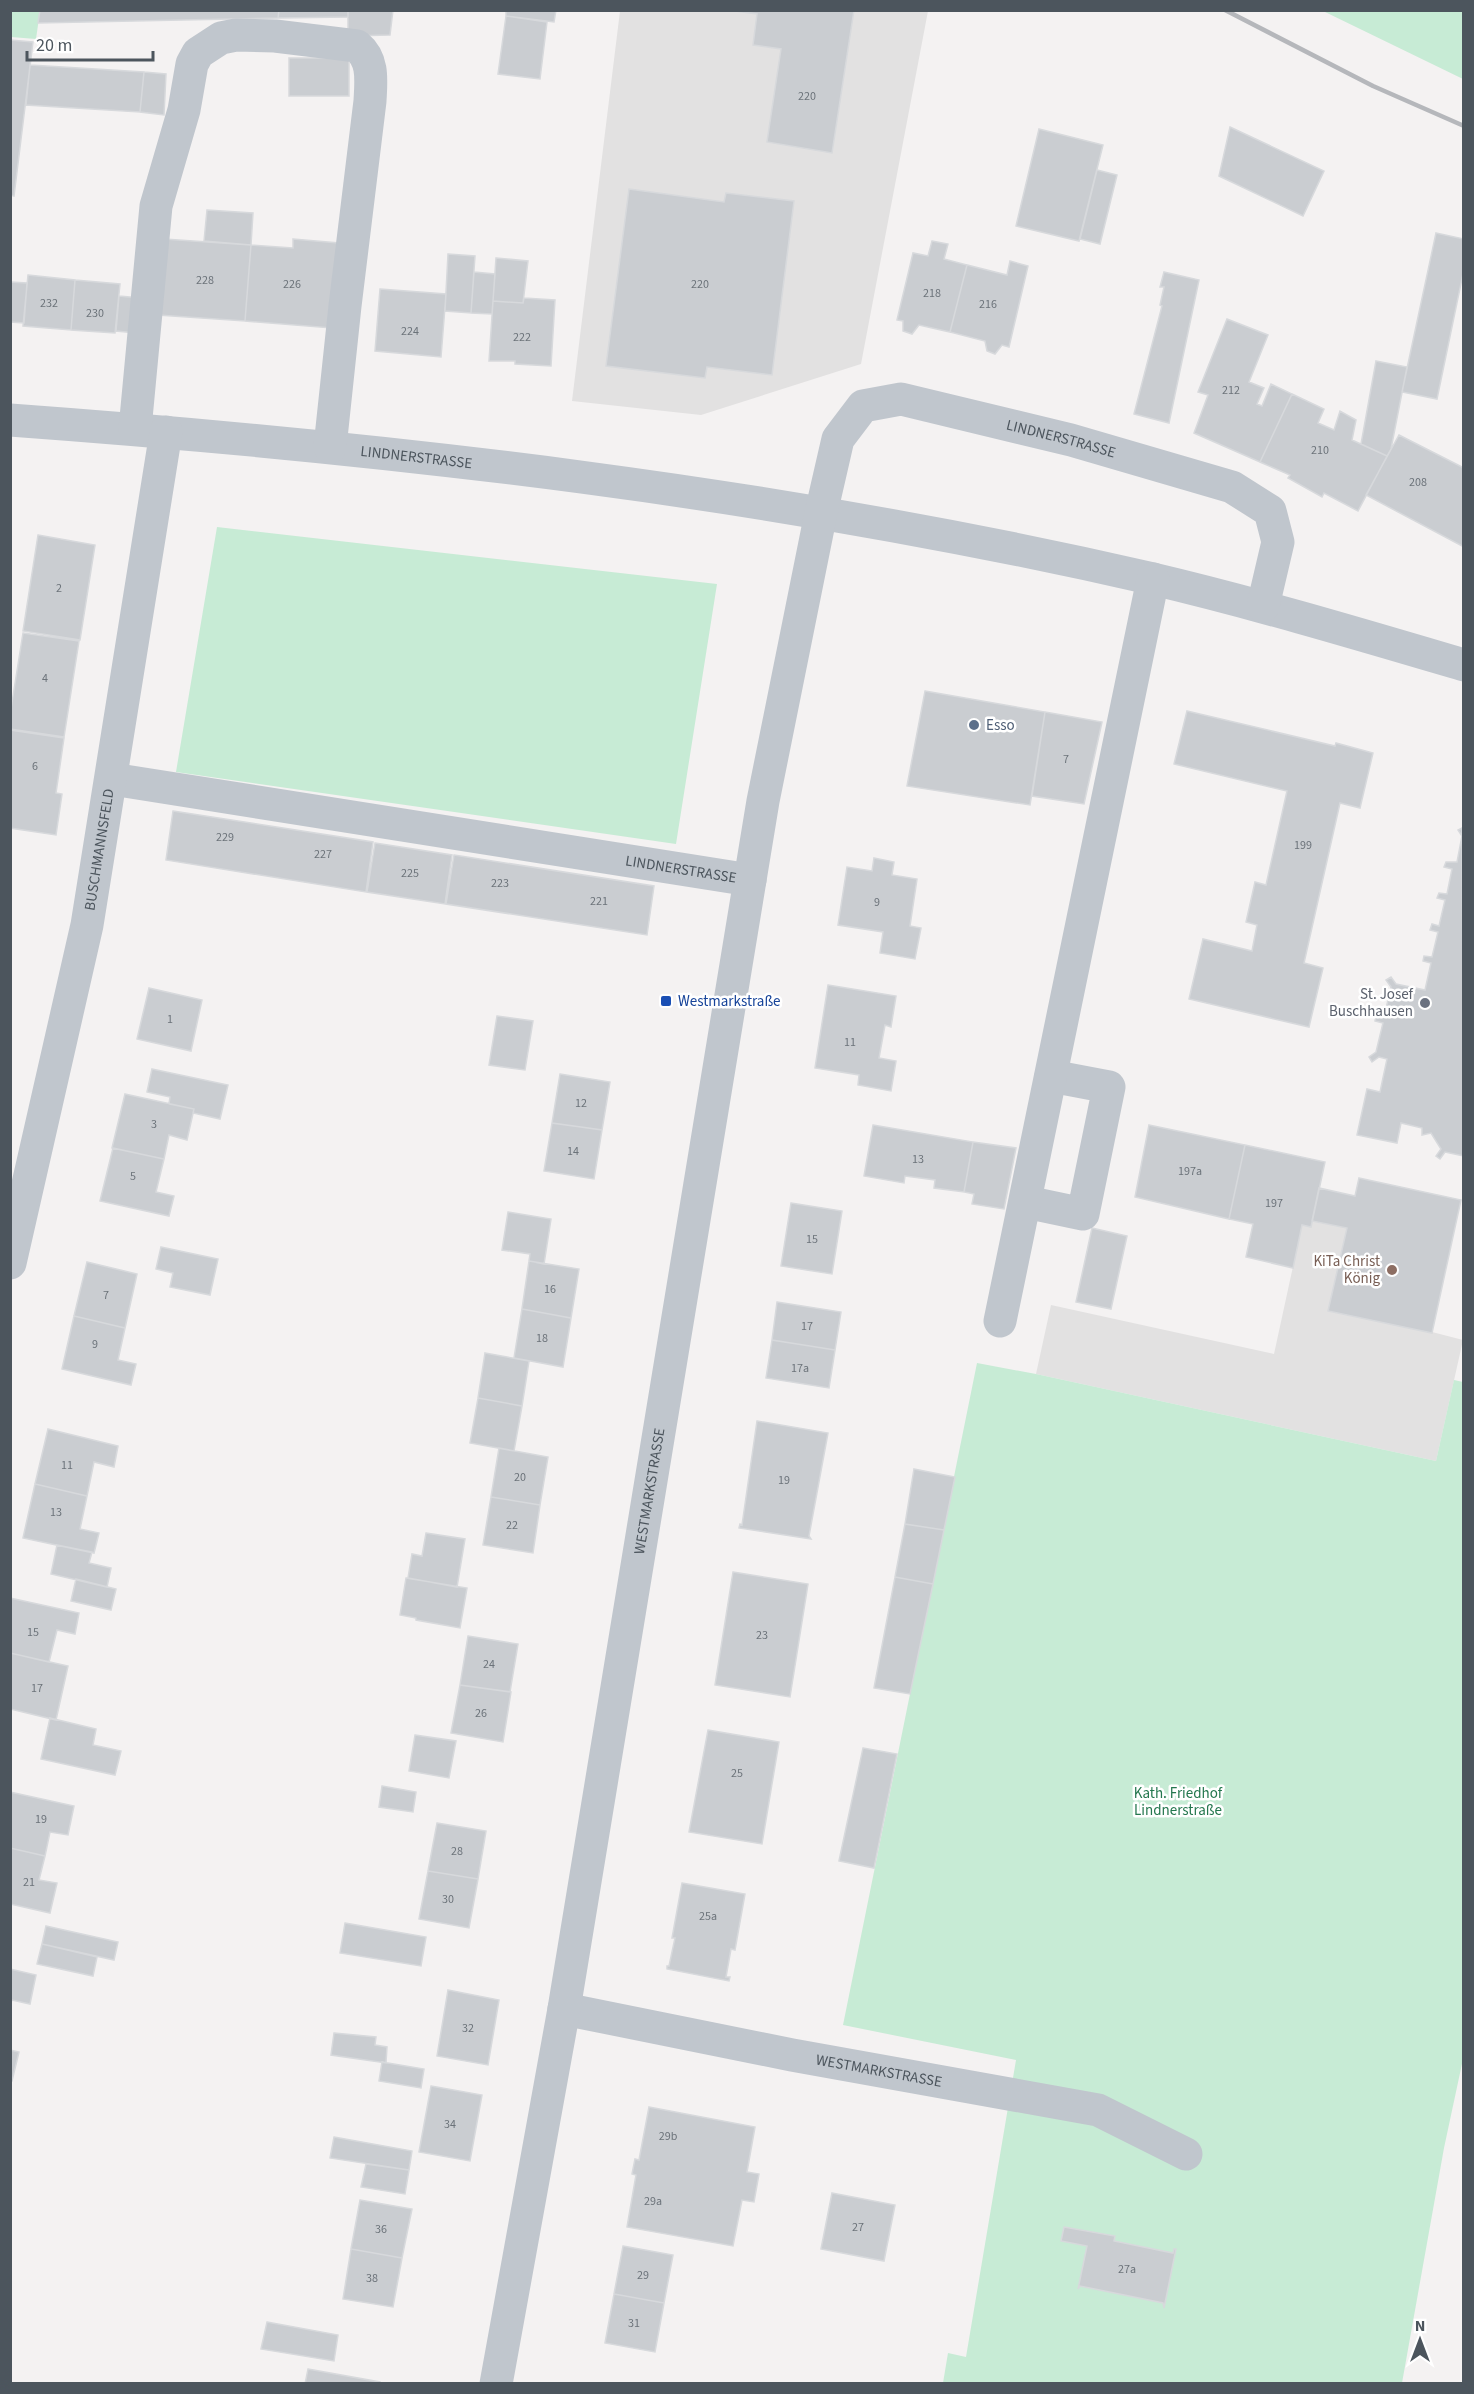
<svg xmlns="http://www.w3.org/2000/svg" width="1474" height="2394" viewBox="0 0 1474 2394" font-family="'Source Sans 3',sans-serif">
<rect width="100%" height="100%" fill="#f4f2f2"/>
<!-- education -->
<path fill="#e2e1e1" d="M620,11H928L861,364L701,415L572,401Z
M1359,1178L1461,1200L1432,1332L1463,1340L1436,1461L1036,1374L1051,1305L1274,1354L1302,1225L1319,1188L1355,1196Z"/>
<!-- green -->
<path fill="#c7ebd5" d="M10,11H40L36,39L11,37Z
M1323,11H1463V79Z
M217,527L717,584L676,844L176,772Z
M977,1363L1036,1374L1436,1461L1454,1380L1463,1382V2059L1444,2148L1402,2383H943L948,2353L966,2357L1016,2060L843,2025Z"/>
<!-- building -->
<path fill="#cacdd1" stroke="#d7d9dc" stroke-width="1.5" d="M40,10H279L278,18L38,23Z
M279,10H348V17L278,18Z
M348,10H393L390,35L348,36Z
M506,10H556L554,22L506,16Z
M728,10H854L832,153L767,142L781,49L753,45L757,14Z
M506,16L547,22L540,79L498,74Z
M10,40L33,42L14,196L10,195Z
M289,58H349V96H289Z
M30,65L144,72L140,112L26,105Z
M144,72L166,74L164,115L140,112Z
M1230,127L1324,171L1303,216L1219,176Z
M1039,129L1103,145L1079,241L1016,226Z
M1097,170L1117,175L1100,244L1080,239Z
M629,189L724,202L726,193L794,201L772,375L707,367L705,378L606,366Z
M207,210L253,213L251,245L204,241Z
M1436,233L1464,239V269L1437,399L1402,392Z
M164,239L251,245L245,321L158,315Z
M293,239L339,243L332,328L245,321L251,245L293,248Z
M932,241L948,244L944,259L967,265L950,332L919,325L912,334L903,331V321L897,320L913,253L928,256Z
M448,254L475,256L471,313L445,311Z
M496,258L528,261L523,303L493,301Z
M1010,261L1028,266L1009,347L1002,345L995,354L987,351L985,341L950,332L967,265L1007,275Z
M474,272L495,274L492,314L471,313Z
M1164,272L1199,280L1169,423L1134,414L1162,306L1160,305L1164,287H1160Z
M28,275L75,280L71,330L23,326Z
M75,280L120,284L115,333L71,330Z
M10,282L27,283L24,323L10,322Z
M380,289L446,294L441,357L375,351Z
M119,296L140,298L136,333L116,331Z
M524,298L555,300L551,366L515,364V361H489L493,301L523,303Z
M1227,319L1268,335L1249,382L1264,388L1257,404L1262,406L1271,384L1292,394L1260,462L1194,433L1208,395L1198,392Z
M1376,361L1407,367L1391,449L1387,456L1361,444Z
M1292,394L1324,409L1318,423L1334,430L1340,411L1356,420L1352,440L1387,456L1358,511L1324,493L1322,497L1288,478L1290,475L1260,462Z
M1399,435L1464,468V547L1366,495Z
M38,535L95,545L80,640L23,631Z
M23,633L79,641L64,737L10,729V715Z
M925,691L1045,712L1030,805L907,786Z
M1187,711L1335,746L1336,743L1373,753L1360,808L1340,803L1304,963L1323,968L1309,1027L1189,999L1203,939L1252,951L1257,925L1246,922L1255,882L1266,885L1287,791L1174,764Z
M1045,712L1102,722L1084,804L1032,796Z
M10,730L64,738L56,793L62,794L56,835L10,828Z
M173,811L373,842L366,892L166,860Z
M1462,828L1464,1156L1445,1152L1440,1159L1436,1156L1441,1149L1431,1133L1422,1135V1128L1401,1123L1397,1143L1357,1135L1367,1089L1380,1092L1387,1059L1379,1057L1372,1062L1369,1057L1376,1052L1383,1023L1375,1021L1376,1016L1384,1017L1391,987L1386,980L1391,977L1396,984L1425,990L1431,963L1423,961L1424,956L1432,957L1438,932L1430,930L1432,924L1439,926L1445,900L1437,898L1439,893L1447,894L1452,869L1444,867L1446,862H1457L1462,836L1458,830Z
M375,843L452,855L445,904L367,892Z
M454,855L654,886L647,935L446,904Z
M874,858L894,862L892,875L917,879L910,926L921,928L915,959L880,953L883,932L838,925L847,867L872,871Z
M828,985L896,996L891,1027L885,1025L879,1058L896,1061L891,1091L858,1085L859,1075L815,1068Z
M149,988L202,1000L191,1051L137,1039Z
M497,1016L533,1021L525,1070L489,1065Z
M152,1069L228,1085L220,1119L193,1113L194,1109L169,1104L170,1097L147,1092Z
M560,1074L610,1082L602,1130L552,1123Z
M125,1094L194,1109L187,1140L169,1135L164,1159L112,1148Z
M552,1123L602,1130L594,1179L544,1171Z
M873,1125L973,1142L964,1192L934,1188L935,1180L905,1176L904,1183L864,1176Z
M1149,1125L1245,1145L1229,1219L1135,1197Z
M973,1142L1016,1148L1004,1209L972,1204L974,1194L964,1192Z
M1245,1145L1325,1162L1311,1227L1302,1225L1293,1268L1246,1257L1253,1224L1229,1219Z
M113,1148L164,1159L156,1192L174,1196L169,1216L100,1201Z
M1359,1178L1461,1200L1432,1333L1328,1311L1347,1228L1312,1221L1319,1188L1355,1196Z
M791,1203L842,1211L832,1274L781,1266Z
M508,1212L551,1219L544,1264L529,1261L530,1254L502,1250Z
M1092,1228L1127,1236L1111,1309L1076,1302Z
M161,1247L218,1259L210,1295L170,1287L173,1273L156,1269Z
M529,1261L579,1269L571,1318L522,1309Z
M87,1262L137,1274L125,1328L74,1316Z
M777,1302L841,1312L835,1350L772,1340Z
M522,1309L571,1318L563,1367L514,1358Z
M74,1316L125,1328L118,1360L136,1364L131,1385L62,1369Z
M772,1340L835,1350L829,1388L766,1378Z
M485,1353L529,1361L522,1406L478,1398Z
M478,1398L522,1406L514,1451L470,1443Z
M757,1421L828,1433L809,1536L811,1539L739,1528L740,1524L742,1525Z
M48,1429L118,1446L114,1467L94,1462L87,1496L35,1484Z
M499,1448L548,1457L540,1505L491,1497Z
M914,1469L955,1477L944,1530L905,1524Z
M35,1484L87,1496L80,1529L99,1533L94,1553L23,1538Z
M491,1497L540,1505L533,1553L483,1545Z
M905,1524L944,1530L933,1584L895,1577Z
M426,1533L465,1539L457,1587L408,1578L412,1554L422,1556Z
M57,1545L92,1552L89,1563L111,1568L107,1587L51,1574Z
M733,1572L808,1584L790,1697L715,1685Z
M895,1577L933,1584L910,1694L874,1688Z
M406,1578L467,1588L460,1628L416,1620V1618L400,1615Z
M76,1579L116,1589L111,1610L71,1601Z
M10,1598L79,1613L75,1634L57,1630L49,1662L10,1653Z
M468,1636L518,1644L510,1692L460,1685Z
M10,1653L68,1666L56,1720L10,1709Z
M460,1685L511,1692L503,1742L451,1733Z
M50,1718L96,1729L93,1745L121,1751L115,1775L41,1759Z
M708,1730L779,1742L762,1844L689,1832Z
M415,1735L456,1741L449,1778L409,1771Z
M863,1748L897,1754L874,1868L839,1861Z
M382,1786L416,1792L413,1812L379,1807Z
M10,1792L74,1806L68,1835L50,1832L45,1856L10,1848Z
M437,1823L486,1831L478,1879L428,1871Z
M10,1848L45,1856L39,1880L57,1883L50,1913L10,1904Z
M428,1871L478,1879L469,1928L419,1919Z
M682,1883L745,1894L735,1950L731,1949L726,1977H730L729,1981L667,1969V1966H669L675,1938H672Z
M345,1923L426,1937L421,1966L340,1953Z
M46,1926L118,1942L114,1960L42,1944Z
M42,1944L97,1957L93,1976L37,1964Z
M10,1969L36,1975L30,2004L12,2000L10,2005Z
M448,1990L499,2000L488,2065L437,2056Z
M334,2033L376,2037L375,2045L387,2047L386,2063L331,2055Z
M10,2050L19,2052L12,2081H10Z
M382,2062L424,2069L421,2088L379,2081Z
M431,2086L482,2095L470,2161L419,2152Z
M649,2107L755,2127L747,2172L759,2174L754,2202L742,2200L733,2246L627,2227L636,2175L632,2174L635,2159L639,2160Z
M334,2137L412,2151L409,2170L330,2158Z
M366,2164L409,2170L405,2194L361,2187Z
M832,2193L895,2205L884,2261L821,2249Z
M360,2200L412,2209L402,2258L351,2249Z
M1064,2227L1115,2236L1114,2241L1173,2253L1174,2249H1176L1164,2308L1163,2303L1080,2286L1078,2289L1087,2246L1061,2241Z
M623,2246L673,2255L664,2303L614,2294Z
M351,2249L402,2258L393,2307L343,2299Z
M614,2294L664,2303L655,2352L605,2343Z
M267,2322L338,2335L334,2361L261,2349Z
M308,2369L380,2382V2384H305Z"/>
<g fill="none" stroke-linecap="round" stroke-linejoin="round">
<!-- minor -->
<g stroke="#c0c6cd" stroke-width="33">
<path id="s1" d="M10,420C393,448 774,492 1149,578C1255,603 1359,634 1464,665"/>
<path d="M135,429L156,206L184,110L192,64L198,53L221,38L236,35L275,36L357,46C374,60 371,81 370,101L345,306L330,447"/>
<path id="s2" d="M112,779L750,880"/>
<path d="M1026,1202L1083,1214L1109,1087L1051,1076"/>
<path id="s3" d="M10,1263L87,925L166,432"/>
<path d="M1000,1321L1153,579"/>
<path id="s4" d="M564,2009L792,2055L1098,2110L1186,2154"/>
<path id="s5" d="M496,2384L564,2009L763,801L821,513L838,439L863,406L901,399L1071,440L1232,487L1270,511L1278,542L1263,606"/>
</g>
<!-- rail -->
<path stroke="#b5b7bb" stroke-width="4.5" d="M1225,10L1373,86L1464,126"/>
</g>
<!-- markers -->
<circle fill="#5c6f8a" stroke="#fff" stroke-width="2" cx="974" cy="725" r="6"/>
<rect fill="#1a4fb4" stroke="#fff" stroke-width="2" x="660" y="995" width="12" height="12" rx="3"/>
<circle fill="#6b7280" stroke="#fff" stroke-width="2" cx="1425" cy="1003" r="6"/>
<circle fill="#8d6e63" stroke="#fff" stroke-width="2" cx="1392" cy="1270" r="6"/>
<g text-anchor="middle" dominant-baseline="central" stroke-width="5" stroke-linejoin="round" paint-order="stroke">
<!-- number labels -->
<g font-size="12" fill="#6c737a">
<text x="807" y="96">220</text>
<text x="205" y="280">228</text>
<text x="292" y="284">226</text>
<text x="700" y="284">220</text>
<text x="932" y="293">218</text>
<text x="49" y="303">232</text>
<text x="988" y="304">216</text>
<text x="95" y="313">230</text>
<text x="410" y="331">224</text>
<text x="522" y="337">222</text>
<text x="1231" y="390">212</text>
<text x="1320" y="450">210</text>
<text x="1418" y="482">208</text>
<text x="59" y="588">2</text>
<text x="45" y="678">4</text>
<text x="1066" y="759">7</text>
<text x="35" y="766">6</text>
<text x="225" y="837">229</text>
<text x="1303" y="845">199</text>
<text x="323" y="854">227</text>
<text x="410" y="873">225</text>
<text x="500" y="883">223</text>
<text x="599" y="901">221</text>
<text x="877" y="902">9</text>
<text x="170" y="1019">1</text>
<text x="850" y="1042">11</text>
<text x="581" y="1103">12</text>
<text x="154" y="1124">3</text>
<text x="573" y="1151">14</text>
<text x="918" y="1159">13</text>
<text x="1190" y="1171">197a</text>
<text x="133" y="1176">5</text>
<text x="1274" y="1203">197</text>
<text x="812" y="1239">15</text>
<text x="550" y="1289">16</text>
<text x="106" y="1295">7</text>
<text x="807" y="1326">17</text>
<text x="542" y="1338">18</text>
<text x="95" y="1344">9</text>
<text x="800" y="1368">17a</text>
<text x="67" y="1465">11</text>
<text x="520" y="1477">20</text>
<text x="784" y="1480">19</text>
<text x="56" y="1512">13</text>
<text x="512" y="1525">22</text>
<text x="33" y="1632">15</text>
<text x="762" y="1635">23</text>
<text x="489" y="1664">24</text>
<text x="37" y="1688">17</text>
<text x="481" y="1713">26</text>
<text x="737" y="1773">25</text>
<text x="41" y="1819">19</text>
<text x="457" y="1851">28</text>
<text x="29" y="1882">21</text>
<text x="448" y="1899">30</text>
<text x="708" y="1916">25a</text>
<text x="468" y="2028">32</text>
<text x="450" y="2124">34</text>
<text x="668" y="2136">29b</text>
<text x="653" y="2201">29a</text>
<text x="858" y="2227">27</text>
<text x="381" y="2229">36</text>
<text x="1127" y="2269">27a</text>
<text x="643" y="2275">29</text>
<text x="372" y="2278">38</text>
<text x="634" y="2323">31</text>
</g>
<!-- street labels -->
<g font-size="15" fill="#4c555d" stroke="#fff">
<text stroke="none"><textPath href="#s5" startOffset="2220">LINDNERSTRASSE</textPath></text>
<text stroke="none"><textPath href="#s1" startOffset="408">LINDNERSTRASSE</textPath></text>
<text stroke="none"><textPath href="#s3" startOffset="423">BUSCHMANNSFELD</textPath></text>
<text stroke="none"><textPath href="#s2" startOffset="576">LINDNERSTRASSE</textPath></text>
<text stroke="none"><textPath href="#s5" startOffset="906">WESTMARKSTRASSE</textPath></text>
<text stroke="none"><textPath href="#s4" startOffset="321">WESTMARKSTRASSE</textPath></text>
</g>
<!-- service labels -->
<g font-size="15" fill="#4e5e75" stroke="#fff" text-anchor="start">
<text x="986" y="725">Esso</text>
</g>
<!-- worship labels -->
<g font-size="15" fill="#5b616d" stroke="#fff" text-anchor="end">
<text x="1413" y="994">St. Josef<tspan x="1413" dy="17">Buschhausen</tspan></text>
</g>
<!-- transit labels -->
<g font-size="15" fill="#164399" stroke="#fff" text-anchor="start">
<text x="678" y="1001">Westmarkstraße</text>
</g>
<!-- education labels -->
<g font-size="15" fill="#785e54" stroke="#fff" text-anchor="end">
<text x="1380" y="1261">KiTa Christ<tspan x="1380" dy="17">König</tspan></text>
</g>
<!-- park labels -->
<g font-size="15" fill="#24774e" stroke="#fff">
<text x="1178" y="1793">Kath. Friedhof<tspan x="1178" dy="17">Lindnerstraße</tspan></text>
</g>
</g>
<!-- border -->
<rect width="1474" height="2394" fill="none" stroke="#4c555d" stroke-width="24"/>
<!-- north arrow -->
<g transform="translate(1420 2340)" stroke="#ffffff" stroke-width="4.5" paint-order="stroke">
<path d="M0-4.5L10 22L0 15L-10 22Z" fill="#4c555d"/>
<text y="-9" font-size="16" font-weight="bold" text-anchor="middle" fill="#4c555d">N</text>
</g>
<!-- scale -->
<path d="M27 51v9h126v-9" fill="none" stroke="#4c555d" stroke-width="3"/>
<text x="36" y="51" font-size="18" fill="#4c555d" stroke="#ffffff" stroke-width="4.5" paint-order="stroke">20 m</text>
</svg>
